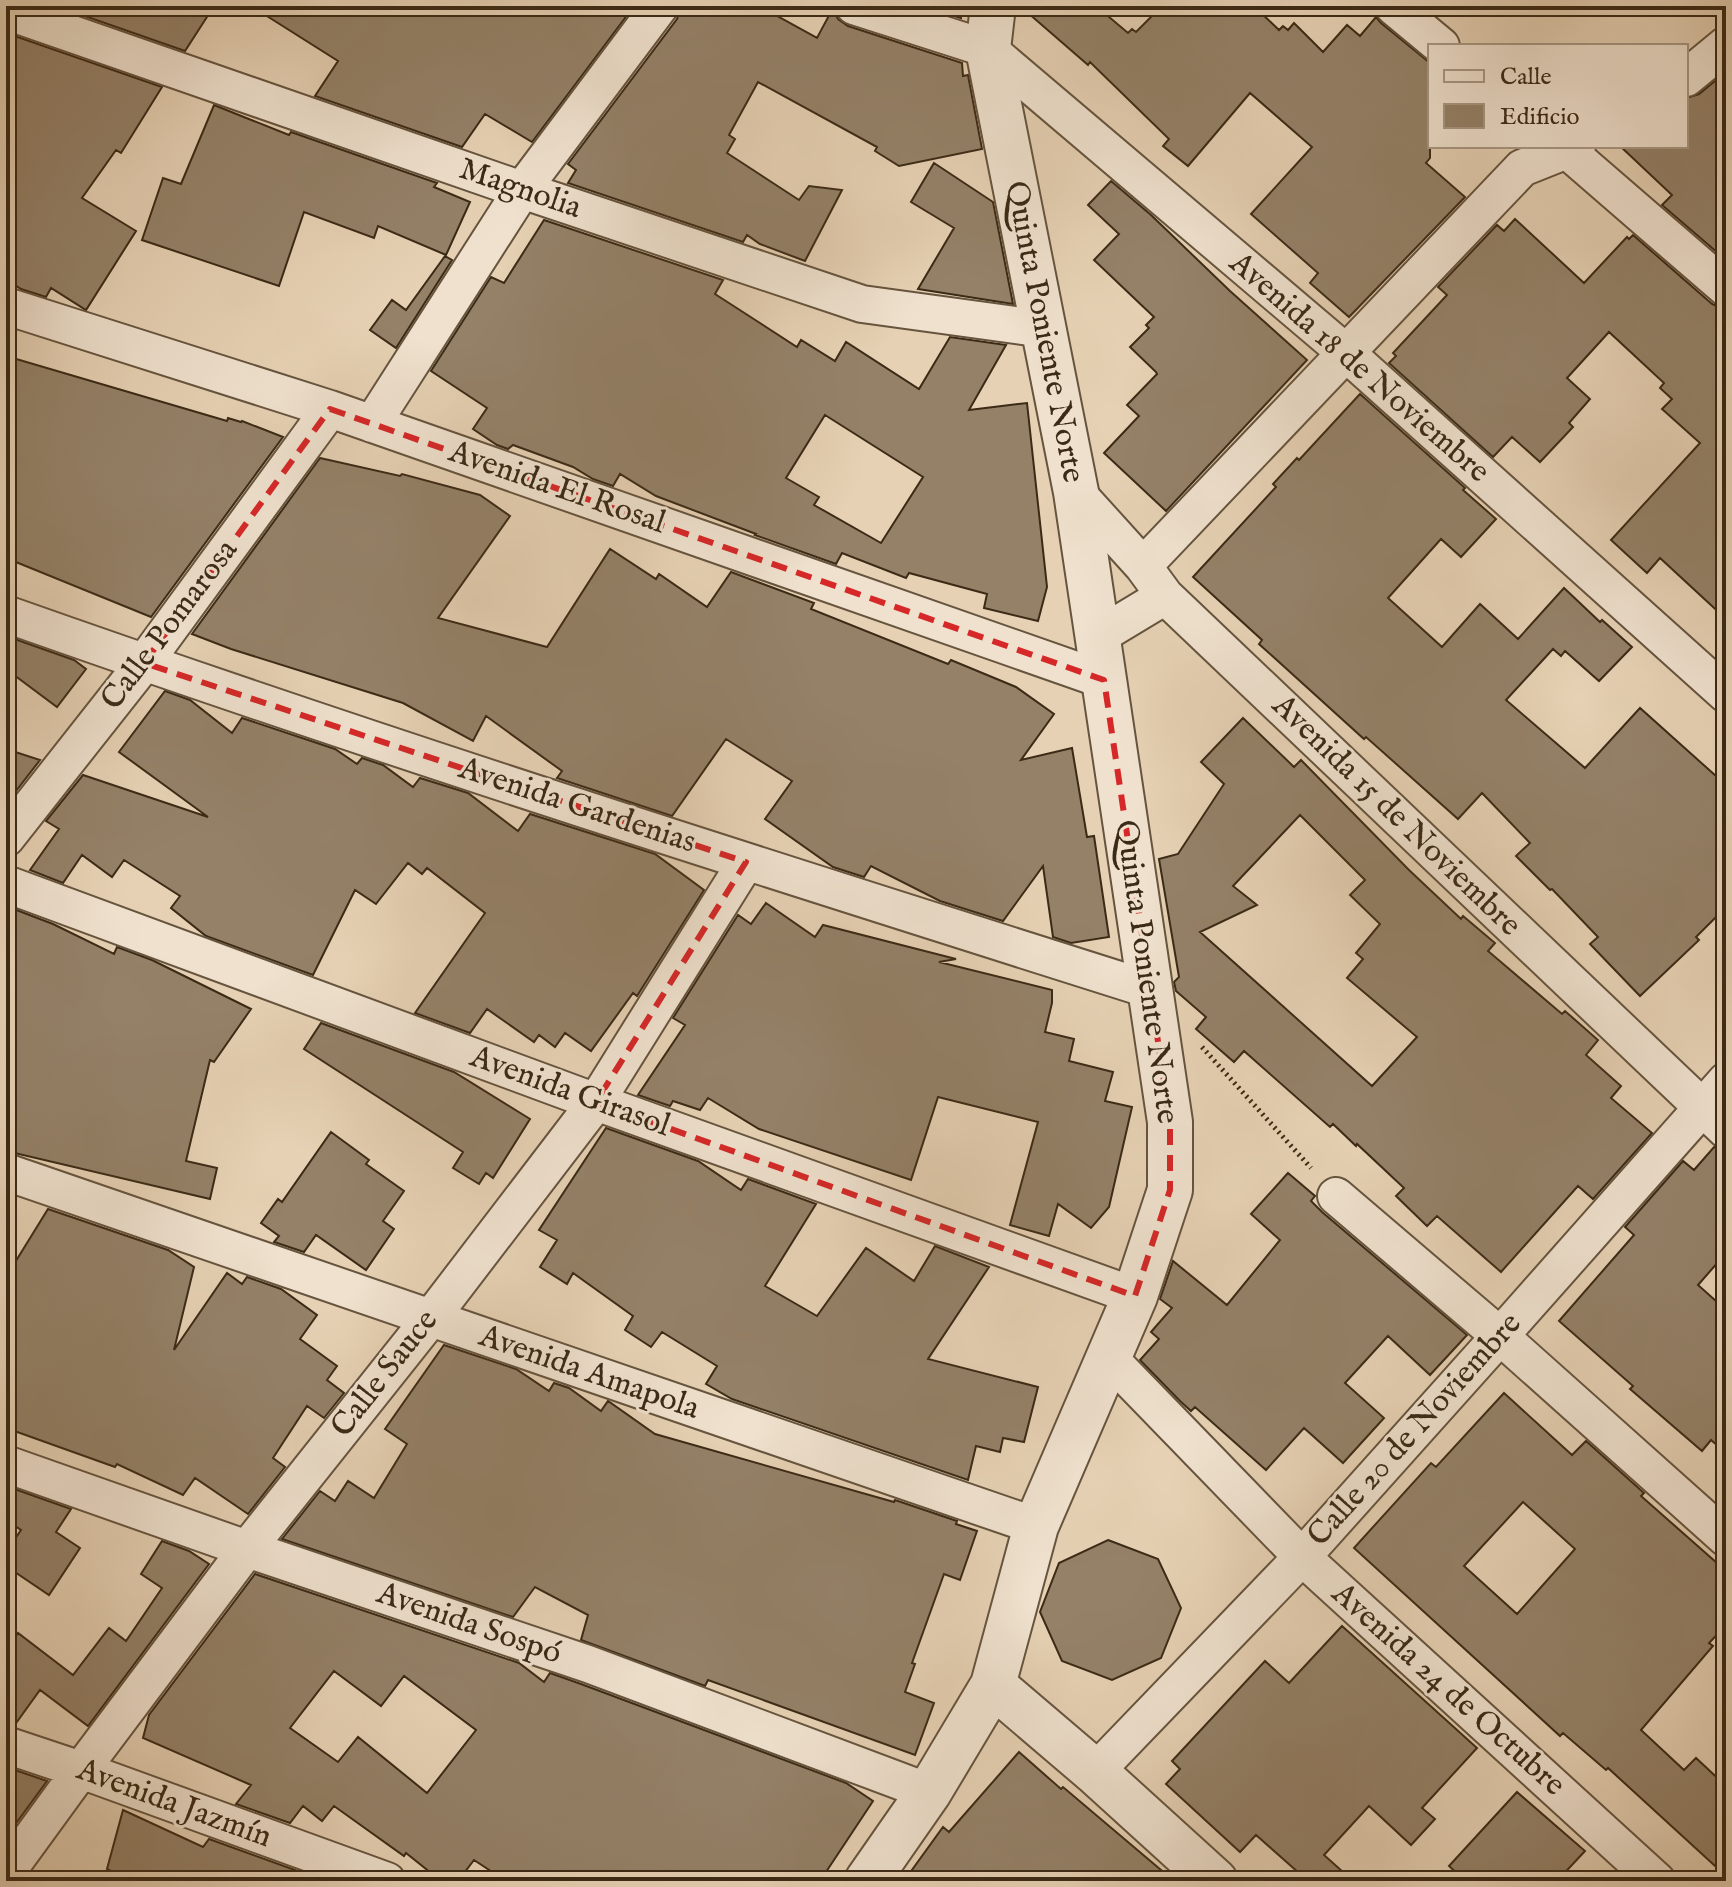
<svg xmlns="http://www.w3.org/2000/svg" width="1732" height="1887" viewBox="0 0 1732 1887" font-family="'IM FELL English',serif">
<rect width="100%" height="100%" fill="#e6d1b4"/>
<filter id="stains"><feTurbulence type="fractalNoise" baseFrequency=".0025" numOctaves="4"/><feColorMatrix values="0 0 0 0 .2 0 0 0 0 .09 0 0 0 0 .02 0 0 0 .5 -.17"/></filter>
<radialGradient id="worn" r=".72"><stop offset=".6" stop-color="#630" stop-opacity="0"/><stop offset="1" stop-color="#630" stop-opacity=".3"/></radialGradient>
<!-- building -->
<path fill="#948168" stroke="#3b2a16" stroke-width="2" fill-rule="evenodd" d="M56,6H214L185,51Z
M251,6H634L532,142L485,114L462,147L315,96L338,61Z
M681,6H759L817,38L833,8L838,19L848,26L962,63L963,76L968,75L982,149L899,166L875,151L877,147L758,82L729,135L735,139L727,153L799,200L809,186L842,190L805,261L760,244L747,235L743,242L568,183L576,170L568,164L677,19Z
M923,6H960L961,18Z
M1020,6H1096L1128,33L1132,29L1136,32L1162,6H1254L1279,30L1283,26L1288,30L1294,23L1323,52L1347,25L1360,36L1376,17L1381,23L1430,63V158L1426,163L1465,197L1349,317L1310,283L1318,273L1251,214L1312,147L1250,93L1188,166L1163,146L1169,139L1090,62L1088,65Z
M6,33L162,87L121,153L116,150L82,198L136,231L86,310L51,288L46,297L21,289L6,279Z
M1726,72V260L1662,205L1672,195L1620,146H1686V98L1699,94Z
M214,105L289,135L291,132L437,183L434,187L470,202L446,255L378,226L374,238L304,212L279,286L142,240L163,178L181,184Z
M934,163L993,202L1013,304L918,289L954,228L911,202Z
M1111,181L1151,215L1230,291L1307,360L1166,511L1104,453L1139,416L1127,405L1157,374L1156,372L1130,347L1149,328L1146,325L1154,317L1094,260L1119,234L1088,205Z
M1515,219L1584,283L1627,237L1629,239L1633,235L1712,304L1721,308H1726V619L1660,558L1647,573L1611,540L1700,443L1662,409L1672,399L1660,388L1664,383L1609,332L1567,378L1590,399L1569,423L1573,427L1540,462L1512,437L1493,457L1389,363L1396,356L1393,353L1447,295L1438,287L1497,225L1504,231Z
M544,220L723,280L715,294L797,347L801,340L835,361L846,342L919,389L950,337L1006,345L969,410L1027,403L1047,587L1038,621L984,608L987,594L909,573L906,578L842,553L836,564L755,535L756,534L656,496L620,474L613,486L593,479L573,467L513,445L508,449L497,445L473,429L487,408L431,371L491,277L504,283ZM825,415L923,477L881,543L814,505L819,497L786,478Z
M445,256L452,260L396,348L370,330L392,300L406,310Z
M6,356L227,421L228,418L241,422L242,421L283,437L151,617L6,558Z
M1360,394L1465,488L1463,490L1496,519L1461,557L1441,539L1388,598L1442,647L1480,604L1518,639L1564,588L1600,622L1602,620L1632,647L1599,681L1565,651L1561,656L1553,649L1506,700L1585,768L1640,708L1726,785V907L1696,937L1699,940L1640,996L1590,944L1598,937L1552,889L1550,890L1516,856L1530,843L1482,793L1458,819L1366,737L1364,739L1259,644L1262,640L1193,577L1276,487L1273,484L1297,458L1299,460Z
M320,458L400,476L402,474L480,495L510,516L438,618L547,647L610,549L656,579L659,574L707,607L731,572L814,603L811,609L948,664L951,660L1016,687L1054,714L1021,760L1072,748L1087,837L1094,836L1109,937L1071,943L1053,937L1043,866L1003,921L940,901L871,866L864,877L833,867L765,819L792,781L726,739L672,816L557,778L562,771L486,716L473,741L403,703L231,649L192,634Z
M6,636L74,660L86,669L57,707L6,669Z
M165,691L190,700L232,733L242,718L335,749L357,764L362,758L383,765L413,787L420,778L468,793L518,831L530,814L655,854L704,890L637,996L633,993L591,1051L565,1033L555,1047L539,1035L534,1042L487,1009L470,1033L415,1013L485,913L427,868L422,874L408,863L376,904L355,890L313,975L206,936L171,908L180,896L124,860L112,877L82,855L63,883L30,870L59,829L46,821L83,775L208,817L119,752Z
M1243,718L1294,767L1301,760L1409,870L1461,919L1463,916L1495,943L1488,951L1562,1014L1565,1011L1598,1040L1586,1055L1621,1086L1611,1098L1652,1133L1593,1199L1578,1186L1501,1272L1437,1216L1427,1226L1396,1196L1404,1188L1357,1144L1356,1146L1333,1124L1330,1127L1244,1051L1234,1062L1196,1029L1206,1017L1176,991L1174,982L1179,977L1159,859L1178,854L1224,784L1201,762ZM1300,815L1365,880L1350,895L1380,924L1356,953L1363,959L1347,978L1417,1037L1372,1086L1200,932L1257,905L1233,886Z
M6,749L40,760L9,800L6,798Z
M766,903L815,937L823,925L956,959L939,962L1052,990V1003L1045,1032L1074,1039L1069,1061L1113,1072L1105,1101L1132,1107L1109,1207L1091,1228L1058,1204L1049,1236L1010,1225L1038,1122L938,1097L911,1180L759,1129L708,1098L700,1110L673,1101L670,1106L638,1095L685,1025L673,1018L738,915L751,924Z
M6,906L53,924L114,954L117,947L152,960L251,1009L214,1062L210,1060L186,1161L217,1168L210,1199L6,1151Z
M321,1023L454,1072L530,1119L493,1178L486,1173L479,1184L453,1168L463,1152L304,1049Z
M606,1128L698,1161L741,1190L748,1179L816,1204L765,1286L817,1316L866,1248L914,1281L935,1246L989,1267L928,1359L1038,1387L1024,1442L1003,1438L1000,1452L976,1446L968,1480L732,1399L706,1384L717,1366L662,1332L651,1347L625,1330L633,1316L573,1273L567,1284L540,1267L557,1240L539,1230Z
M331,1132L369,1160L366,1164L404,1191L383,1221L394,1229L366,1270L316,1235L304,1252L274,1242L279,1236L261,1223L278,1199L282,1202Z
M1714,1147L1726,1150V1253L1698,1285L1726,1310V1453L1711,1440L1702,1451L1630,1389L1633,1386L1559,1321L1634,1235L1625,1227L1683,1161L1694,1170Z
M1288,1173L1315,1196L1311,1201L1322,1212L1467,1335L1430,1375L1388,1336L1345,1383L1384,1418L1343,1463L1304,1428L1266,1470L1195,1407L1191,1411L1180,1401L1140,1360L1159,1339L1151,1332L1172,1308L1160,1299L1173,1261L1227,1305L1280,1240L1251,1214Z
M48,1209L168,1250L194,1267L174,1350L227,1273L242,1284L247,1277L281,1289L317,1315L300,1339L337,1366L327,1380L344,1393L324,1418L307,1406L273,1458L285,1467L248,1514L195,1478L183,1495L117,1464L115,1467L6,1428V1277Z
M444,1345L516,1369L549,1391L554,1383L569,1388L601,1411L608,1401L655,1434L894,1502L895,1500L957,1521L956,1524L977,1531L960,1580L944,1574L912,1663L915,1664L905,1692L934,1703L915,1755L708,1680L705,1686L581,1640L588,1615L535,1587L513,1617L282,1539L320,1491L335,1501L348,1481L374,1498L407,1444L385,1429Z
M1504,1393L1572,1455L1586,1441L1644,1493L1641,1496L1726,1571V1625L1709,1643L1713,1646L1641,1730L1684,1770L1696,1758L1726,1786V1876L1608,1768L1606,1770L1563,1733L1560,1736L1354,1548L1431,1463L1436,1467ZM1523,1502L1575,1549L1517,1614L1464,1566Z
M6,1486L71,1509L56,1532L80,1548L49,1595L6,1566V1552L21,1530L6,1520Z
M1108,1540L1158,1559L1181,1608L1161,1658L1112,1680L1062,1661L1040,1612L1059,1563Z
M162,1541L189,1551L209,1564L88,1726L40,1690L14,1726L6,1725V1650L18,1633L73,1675L109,1628L126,1641L162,1588L141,1574Z
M255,1574L519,1663L544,1682L550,1673L581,1684L846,1783L873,1801L820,1881H506L474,1860L458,1881H441L406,1853L404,1856L334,1806L322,1821L303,1806L290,1823L236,1804L251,1785L143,1738L149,1715ZM334,1671L381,1706L404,1676L476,1730L427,1793L358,1737L338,1762L290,1728Z
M1342,1626L1477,1748L1422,1808L1435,1819L1411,1845L1369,1806L1324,1855L1353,1881H1308L1256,1835L1240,1852L1166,1784L1180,1769L1172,1761L1265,1661L1289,1683Z
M1019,1752L1061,1789L1063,1787L1174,1881H904L943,1827L949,1832Z
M6,1767L47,1781L6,1837Z
M1517,1792L1585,1851L1557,1881H1465L1449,1866Z
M123,1810L203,1847L209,1839L317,1878V1881H131L107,1869Z"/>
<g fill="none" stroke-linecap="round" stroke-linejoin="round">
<defs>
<path id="minor" d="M854,6L988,49L1345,352L1726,694
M1394,7L1441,46
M6,11L522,190L862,304L1044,329
M1686,78L1726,45
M1562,146L1726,288
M6,306L330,409L1104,680
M372,424L522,190L660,6
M1076,492L1143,566L1165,596L1726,1130
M1143,566L1522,168L1577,146
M6,614C385,748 768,869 1151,990
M1097,637L1165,596
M6,838L144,663L330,409
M6,884L596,1102L1135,1296
M6,1172L1036,1526
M1336,1196L1500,1336L1726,1538
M1109,1358L1302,1557L1657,1881
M6,1464L247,1549L588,1664L929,1792
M6,1745L81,1770L387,1881
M1095,1772L1302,1557L1500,1336L1726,1081
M6,1873L81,1770L247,1549L430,1319L596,1102L746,862"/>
<path id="tertiary" d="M993,1685L1095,1772L1215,1881
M867,1881L929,1792L993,1685L1036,1526L1135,1296L1170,1190V1122L1076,492L988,49L993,6"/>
</defs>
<!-- minor casing -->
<use href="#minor" stroke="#66543e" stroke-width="40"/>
<!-- tertiary casing -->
<use href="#tertiary" stroke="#66543e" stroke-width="48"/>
<!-- path -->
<path stroke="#3b2a16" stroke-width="5" stroke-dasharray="2 4" stroke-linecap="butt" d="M1202,1047L1311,1168"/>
<!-- minor -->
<use href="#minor" stroke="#efe1ce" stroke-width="36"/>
<!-- tertiary -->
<use href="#tertiary" stroke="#efe1ce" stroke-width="44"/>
</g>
<!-- marked area -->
<path fill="none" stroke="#d62828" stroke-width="6" stroke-dasharray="16 10" stroke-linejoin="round" d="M330,409L1104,680L1170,1122V1190L1135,1296L596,1102L746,862L144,663Z"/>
<g text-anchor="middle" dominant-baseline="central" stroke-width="6" stroke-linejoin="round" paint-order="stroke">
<!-- street labels -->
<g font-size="32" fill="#3b2a16" stroke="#efe1ce">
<text transform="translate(520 189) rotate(19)">Magnolia</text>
<text transform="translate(1044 332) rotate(79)">Quinta Poniente Norte</text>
<text transform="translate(1359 368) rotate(41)">Avenida 18 de Noviembre</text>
<text transform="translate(557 488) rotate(19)">Avenida El Rosal</text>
<text transform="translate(170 625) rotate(-53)">Calle Pomarosa</text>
<text transform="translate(577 806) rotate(18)">Avenida Gardenias</text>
<text transform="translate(1396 816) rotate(44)">Avenida 15 de Noviembre</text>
<text transform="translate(1146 972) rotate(82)">Quinta Poniente Norte</text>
<text transform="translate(570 1092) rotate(20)">Avenida Girasol</text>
<text transform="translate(589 1373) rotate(19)">Avenida Amapola</text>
<text transform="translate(385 1374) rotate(-52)">Calle Sauce</text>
<text transform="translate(1415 1430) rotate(-48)">Calle 20 de Noviembre</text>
<text transform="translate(469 1624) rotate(19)">Avenida Sospó</text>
<text transform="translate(1448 1690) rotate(42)">Avenida 24 de Octubre</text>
<text transform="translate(174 1804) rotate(20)">Avenida Jazmín</text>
</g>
</g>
<!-- margin -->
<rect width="1732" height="1887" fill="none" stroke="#e6d1b4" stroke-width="32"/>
<rect x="8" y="8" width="1716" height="1871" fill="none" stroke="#3b2a16" stroke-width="4"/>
<rect x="16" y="16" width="1700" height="1855" fill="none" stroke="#3b2a16" stroke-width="2"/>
<!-- legend -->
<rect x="1428" y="44" width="260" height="104" fill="#efe1ce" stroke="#a79884" stroke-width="2"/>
<rect x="1444" y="70" width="40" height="12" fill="#efe1ce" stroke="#a79884" stroke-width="2"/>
<text x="1500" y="84" font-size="24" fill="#3b2a16">Calle</text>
<rect x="1444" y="104" width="40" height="24" fill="#948168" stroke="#a79884" stroke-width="2"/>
<text x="1500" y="124" font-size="24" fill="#3b2a16">Edificio</text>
<rect width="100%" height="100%" filter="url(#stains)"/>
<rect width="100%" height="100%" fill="url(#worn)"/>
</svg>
